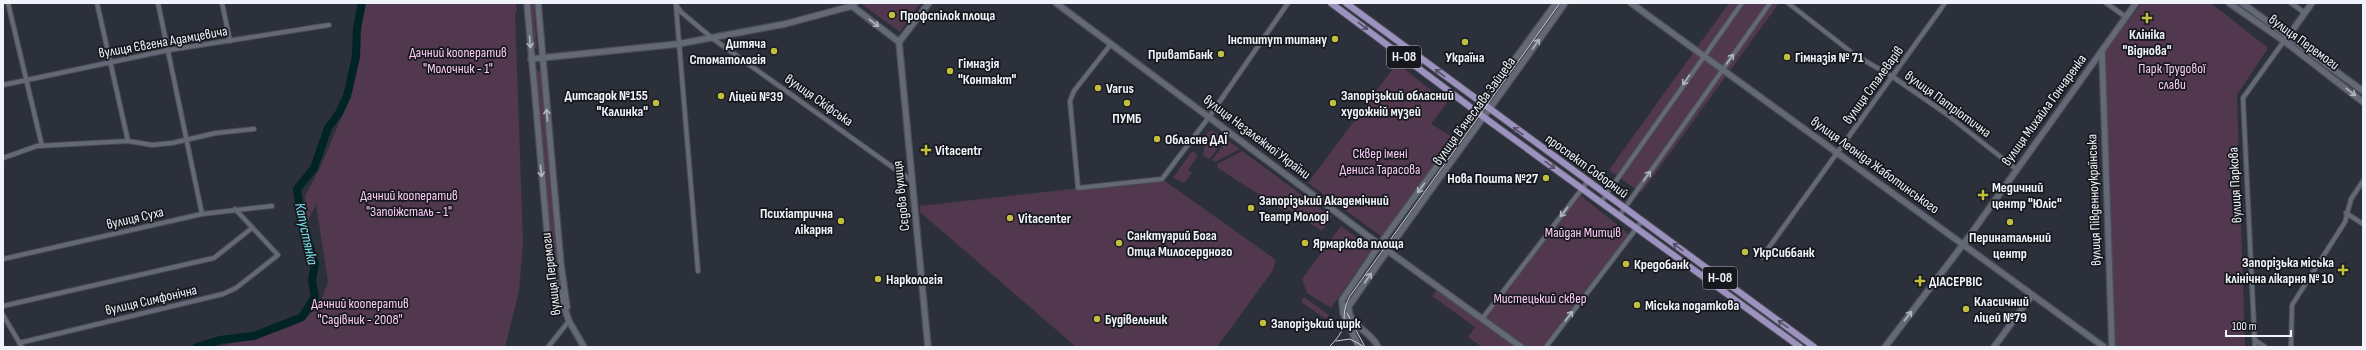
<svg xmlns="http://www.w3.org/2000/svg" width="2366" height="350" viewBox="0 0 2366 350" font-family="'Sofia Sans Condensed',sans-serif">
<rect width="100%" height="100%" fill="#2c303b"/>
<!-- green -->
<path fill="#51384f" d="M365,3H516L517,12H515L523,243L519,291L505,347H217L276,332L301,322L319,306L328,282L316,204L307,223L305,196L320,168L350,97Z
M528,3H534L537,49L533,47Z
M860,3H920L900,32Z
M1729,3H1779L1641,193L1609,170Z
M2142,3H2211L2268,48L2237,95L2245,347H2115L2103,53Z
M1397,63L1447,103L1431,124L1454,138L1382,237L1308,183Z
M537,70L541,72L557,265L552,263L537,92Z
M1211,130L1225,138L1210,159L1203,156L1207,133Z
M1227,140L1240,149L1215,162L1212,160Z
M1192,151L1198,155L1188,170L1192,173L1184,183L1173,178Z
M1242,151L1332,217L1322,231L1288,209L1286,212L1218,168L1217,164Z
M1162,179L1276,260L1273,270L1217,347H1076L920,212V206Z
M1579,194L1631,236L1546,347H1521L1482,319Z
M1341,226L1372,249L1331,308L1307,293L1302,279Z
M1438,288L1518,347H1482L1468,337L1475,327L1432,296Z
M1304,297L1329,315L1326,319L1301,302Z"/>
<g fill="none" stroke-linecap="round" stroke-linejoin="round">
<!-- river -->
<path stroke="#002326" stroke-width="8" d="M197,347L220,340L254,336L302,317L315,297L312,281L315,263L302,223L297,189L314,168L328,128L339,113L347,96L356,57L357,28L362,3"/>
<defs>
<path id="street" d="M8,3L42,146
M97,3L128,141
M158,3L202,214
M222,3L230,41
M1788,3L1855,55L1893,77L1945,113L2016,169
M2106,3L2126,17
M2291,3L2305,13
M676,5L681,12L712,38L912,181
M676,6L698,271
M1111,44L1074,91L1070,101L1078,188L1162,179L1209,117L1288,3
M3,85L169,50L329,25
M3,158L37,146L128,141L152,145L172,143L216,133L254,129
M1601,202L1742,3
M2346,213L2363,224
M1619,216L1770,3
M1762,257L1945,3
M3,259L202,214L272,206
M3,306L214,258L252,228
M3,315L22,347
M1482,319L1588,181
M2255,340L2265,347
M19,343L223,294L236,288L278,255L235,209
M548,347L569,321
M1546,347L1642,221
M2255,347L2243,98L2284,41
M2291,347L2292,305L2345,222L2351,199L2363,181"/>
<path id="secondary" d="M527,3L550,266L569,321L584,347
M538,3L561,265L567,307
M855,3L852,6L899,42
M1056,3L1384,248L1521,347
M1631,3L2104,347
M2229,3L2284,41L2363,102
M2242,3L2363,91
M2287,38L2312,3
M899,42L928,347
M899,42L929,3
M2102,52L2112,347
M531,59L678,44L785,24L852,6
M1359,347L1343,313L1342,300L1380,244L1556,3
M1378,347C1371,330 1347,326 1349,306C1419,203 1494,105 1565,3
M1885,347L1968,238L2136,3
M1994,347L2032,295"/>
<path id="primary" d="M1331,3L1489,121L1800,347
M1346,3L1814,347"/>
</defs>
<!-- street casing -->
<use href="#street" stroke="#494d56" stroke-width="6"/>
<!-- secondary casing -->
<use href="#secondary" stroke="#494d56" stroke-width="8"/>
<!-- primary casing -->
<use href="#primary" stroke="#494d56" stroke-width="8"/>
<!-- street -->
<use href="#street" stroke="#646975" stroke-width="4"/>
<!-- secondary -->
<use href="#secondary" stroke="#646975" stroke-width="5.5"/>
<!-- primary -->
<use href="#primary" stroke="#9d92bf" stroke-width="6"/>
<!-- tram -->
<path stroke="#cccfd7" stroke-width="1" d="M1347,313L1365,347
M1336,341L1350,339L1363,346
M1329,347C1354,323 1337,319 1350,296L1560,3"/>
</g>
<!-- one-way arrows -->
<defs><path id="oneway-shaft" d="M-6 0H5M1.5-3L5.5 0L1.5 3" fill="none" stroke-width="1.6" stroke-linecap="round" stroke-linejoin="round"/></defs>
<g stroke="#b1b5be">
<use href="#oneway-shaft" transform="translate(874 23) rotate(37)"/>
<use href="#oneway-shaft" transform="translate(530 42) rotate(85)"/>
<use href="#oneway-shaft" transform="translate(1536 44) rotate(-55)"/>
<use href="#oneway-shaft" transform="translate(1730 59) rotate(-55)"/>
<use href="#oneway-shaft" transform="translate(1686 80) rotate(125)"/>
<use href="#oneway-shaft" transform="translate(2351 92) rotate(38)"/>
<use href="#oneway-shaft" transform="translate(547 115) rotate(-95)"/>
<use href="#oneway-shaft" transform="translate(541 171) rotate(85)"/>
<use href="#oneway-shaft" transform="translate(1647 176) rotate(-55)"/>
<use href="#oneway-shaft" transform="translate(1421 188) rotate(126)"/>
<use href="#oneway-shaft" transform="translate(1564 212) rotate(128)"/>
<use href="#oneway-shaft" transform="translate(1368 278) rotate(-56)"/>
<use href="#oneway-shaft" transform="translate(1569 316) rotate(-53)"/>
<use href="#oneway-shaft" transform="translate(1908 316) rotate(-53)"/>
</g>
<g stroke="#534f66">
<use href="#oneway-shaft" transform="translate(1363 26) rotate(37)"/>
<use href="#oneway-shaft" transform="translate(1440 73) rotate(-143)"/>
<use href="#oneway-shaft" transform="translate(1518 131) rotate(-144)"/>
<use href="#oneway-shaft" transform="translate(1550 165) rotate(36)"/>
<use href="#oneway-shaft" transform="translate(1678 247) rotate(-144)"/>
<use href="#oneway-shaft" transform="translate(1783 324) rotate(-144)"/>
</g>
<!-- markers -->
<g fill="#c1be40" stroke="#16181d" stroke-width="1.5">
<circle cx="892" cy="15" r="4"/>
<path d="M2145 12h4v4h4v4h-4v4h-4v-4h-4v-4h4z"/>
<circle cx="1335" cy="39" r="4"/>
<circle cx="1465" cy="42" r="4"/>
<circle cx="774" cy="51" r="4"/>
<circle cx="1221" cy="54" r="4"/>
<circle cx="1787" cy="57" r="4"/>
<circle cx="950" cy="71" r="4"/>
<circle cx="1098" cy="88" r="4"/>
<circle cx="721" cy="96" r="4"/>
<circle cx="656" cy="103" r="4"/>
<circle cx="1127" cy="103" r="4"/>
<circle cx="1333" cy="103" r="4"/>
<circle cx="1157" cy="139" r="4"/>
<path d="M924 144h4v4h4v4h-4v4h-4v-4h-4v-4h4z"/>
<circle cx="1546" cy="178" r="4"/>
<path d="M1981 189h4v4h4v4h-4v4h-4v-4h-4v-4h4z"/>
<circle cx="1251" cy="208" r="4"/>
<circle cx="1010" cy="218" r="4"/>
<circle cx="841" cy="221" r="4"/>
<circle cx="2010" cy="222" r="4"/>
<circle cx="1119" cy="243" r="4"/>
<circle cx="1305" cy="243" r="4"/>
<circle cx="1745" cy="252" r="4"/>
<circle cx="1626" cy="264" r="4"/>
<path d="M2341 264h4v4h4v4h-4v4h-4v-4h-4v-4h4z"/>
<circle cx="878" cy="279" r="4"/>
<path d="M1918 275h4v4h4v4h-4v4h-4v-4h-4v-4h4z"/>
<circle cx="1637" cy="305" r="4"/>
<circle cx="1966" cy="309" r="4"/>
<circle cx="1097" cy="319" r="4"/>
<circle cx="1263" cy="323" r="4"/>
</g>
<g text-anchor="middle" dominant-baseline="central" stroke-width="3.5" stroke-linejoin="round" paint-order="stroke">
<!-- shield labels -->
<g fill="#16181d" stroke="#afb1b8" stroke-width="1">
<rect x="1387" y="46" width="34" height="22" rx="3"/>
<rect x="1703" y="267" width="34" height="22" rx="3"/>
</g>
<g font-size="13" font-weight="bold" fill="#f0f3fa">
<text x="1404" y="57">Н-08</text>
<text x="1720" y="278">Н-08</text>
</g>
<!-- poi labels -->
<g font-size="14" font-weight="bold" fill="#f0f3fa" stroke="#16181d" text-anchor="start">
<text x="900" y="15">Профспілок площа</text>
<text x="2147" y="34" text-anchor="middle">Клініка<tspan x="2147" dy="16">"Віднова"</tspan></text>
<text x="1327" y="39" text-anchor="end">Інститут титану</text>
<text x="766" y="43" text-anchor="end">Дитяча<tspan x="766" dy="16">Стоматологія</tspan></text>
<text x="1213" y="54" text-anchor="end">ПриватБанк</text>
<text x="1465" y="57" text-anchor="middle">Україна</text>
<text x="1795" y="57">Гімназія № 71</text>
<text x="958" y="63">Гімназія<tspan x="958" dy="16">"Контакт"</tspan></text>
<text x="1106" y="88">Varus</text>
<text x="648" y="95" text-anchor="end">Дитсадок №155<tspan x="648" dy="16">"Калинка"</tspan></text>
<text x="1341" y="95">Запорізький обласний<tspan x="1341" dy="16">художній музей</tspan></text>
<text x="729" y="96">Ліцей №39</text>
<text x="1127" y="118" text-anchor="middle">ПУМБ</text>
<text x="1165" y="139">Обласне ДАЇ</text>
<text x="935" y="150">Vitacentr</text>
<text x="1538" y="178" text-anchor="end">Нова Пошта №27</text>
<text x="1992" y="187">Медичний<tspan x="1992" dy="16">центр "Юліс"</tspan></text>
<text x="1259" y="200">Запорізький Академічний<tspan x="1259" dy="16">Театр Молоді</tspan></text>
<text x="833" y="213" text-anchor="end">Психіатрична<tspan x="833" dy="16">лікарня</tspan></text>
<text x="1018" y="218">Vitacenter</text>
<text x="1127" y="235">Санктуарий Бога<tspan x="1127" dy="16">Отца Милосердного</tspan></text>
<text x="2010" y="237" text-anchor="middle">Перинатальний<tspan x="2010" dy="16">центр</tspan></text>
<text x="1313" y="243">Ярмаркова площа</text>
<text x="1753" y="252">УкрСиббанк</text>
<text x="2334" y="262" text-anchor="end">Запорізька міська<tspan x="2334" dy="16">клінічна лікарня № 10</tspan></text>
<text x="1634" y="264">Кредобанк</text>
<text x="886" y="279">Наркологія</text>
<text x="1929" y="281">ДІАСЕРВІС</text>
<text x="1974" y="301">Класичний<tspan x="1974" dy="16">ліцей №79</tspan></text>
<text x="1645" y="305">Міська податкова</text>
<text x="1105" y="319">Будівельник</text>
<text x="1271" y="323">Запорізький цирк</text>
</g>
<!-- street labels -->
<g font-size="14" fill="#f0f3fa" stroke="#16181d">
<text transform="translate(163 42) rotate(-10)">вулиця Євгена Адамцевича</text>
<text transform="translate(2304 42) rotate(36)">вулиця Перемоги</text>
<text transform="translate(1873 85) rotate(-54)">вулиця Сталеварів</text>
<text transform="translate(819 100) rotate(35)">вулиця Скіфська</text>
<text transform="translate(1948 104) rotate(36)">вулиця Патріотична</text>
<text transform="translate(2044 110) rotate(-54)">вулиця Михайла Гончаренка</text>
<text transform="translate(1474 111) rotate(-54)">вулиця Вʼячеслава Зайцева</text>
<text transform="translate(1257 137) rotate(37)">вулиця Незалежної України</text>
<text transform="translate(1875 165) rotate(36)">вулиця Леоніда Жаботинського</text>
<text transform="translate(1587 166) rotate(36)">проспект Соборний</text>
<text transform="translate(2235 185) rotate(-93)">вулиця Паркова</text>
<text transform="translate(901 196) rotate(-96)">Сєдова вулиця</text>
<text transform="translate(2094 200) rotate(-92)">вулиця Південноукраїнська</text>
<text transform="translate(135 218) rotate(-13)">вулиця Суха</text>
<text transform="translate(551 274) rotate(-97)">вулиця Перемоги</text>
<text transform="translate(151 300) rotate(-13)">вулиця Симфонічна</text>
</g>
<!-- park labels -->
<g font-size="14" fill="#fdcbf7" stroke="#16181d">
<text x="458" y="52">Дачний кооператив<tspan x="458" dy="16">"Молочник - 1"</tspan></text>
<text x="2172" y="68">Парк Трудової<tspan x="2172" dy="16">слави</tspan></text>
<text x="1380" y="153">Сквер імені<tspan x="1380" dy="16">Дениса Тарасова</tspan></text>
<text x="409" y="195">Дачний кооператив<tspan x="409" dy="16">"Запоіжсталь - 1"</tspan></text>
<text x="1583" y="232">Майдан Митців</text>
<text x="1540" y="298">Мистецький сквер</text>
<text x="360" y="303">Дачний кооператив<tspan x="360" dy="16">"Садівник - 2008"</tspan></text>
</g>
<!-- water labels -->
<g font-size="15" font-style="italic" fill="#77e3ec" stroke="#16181d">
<text transform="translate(306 234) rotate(78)">Капустянка</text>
</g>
</g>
<!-- border -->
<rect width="2366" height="350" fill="none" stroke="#f0f3fa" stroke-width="8"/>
<!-- scale -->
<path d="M2226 330v6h65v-6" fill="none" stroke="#f0f3fa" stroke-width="2"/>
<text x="2232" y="330" font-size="12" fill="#f0f3fa" stroke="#16181d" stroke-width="3" paint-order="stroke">100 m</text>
</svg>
